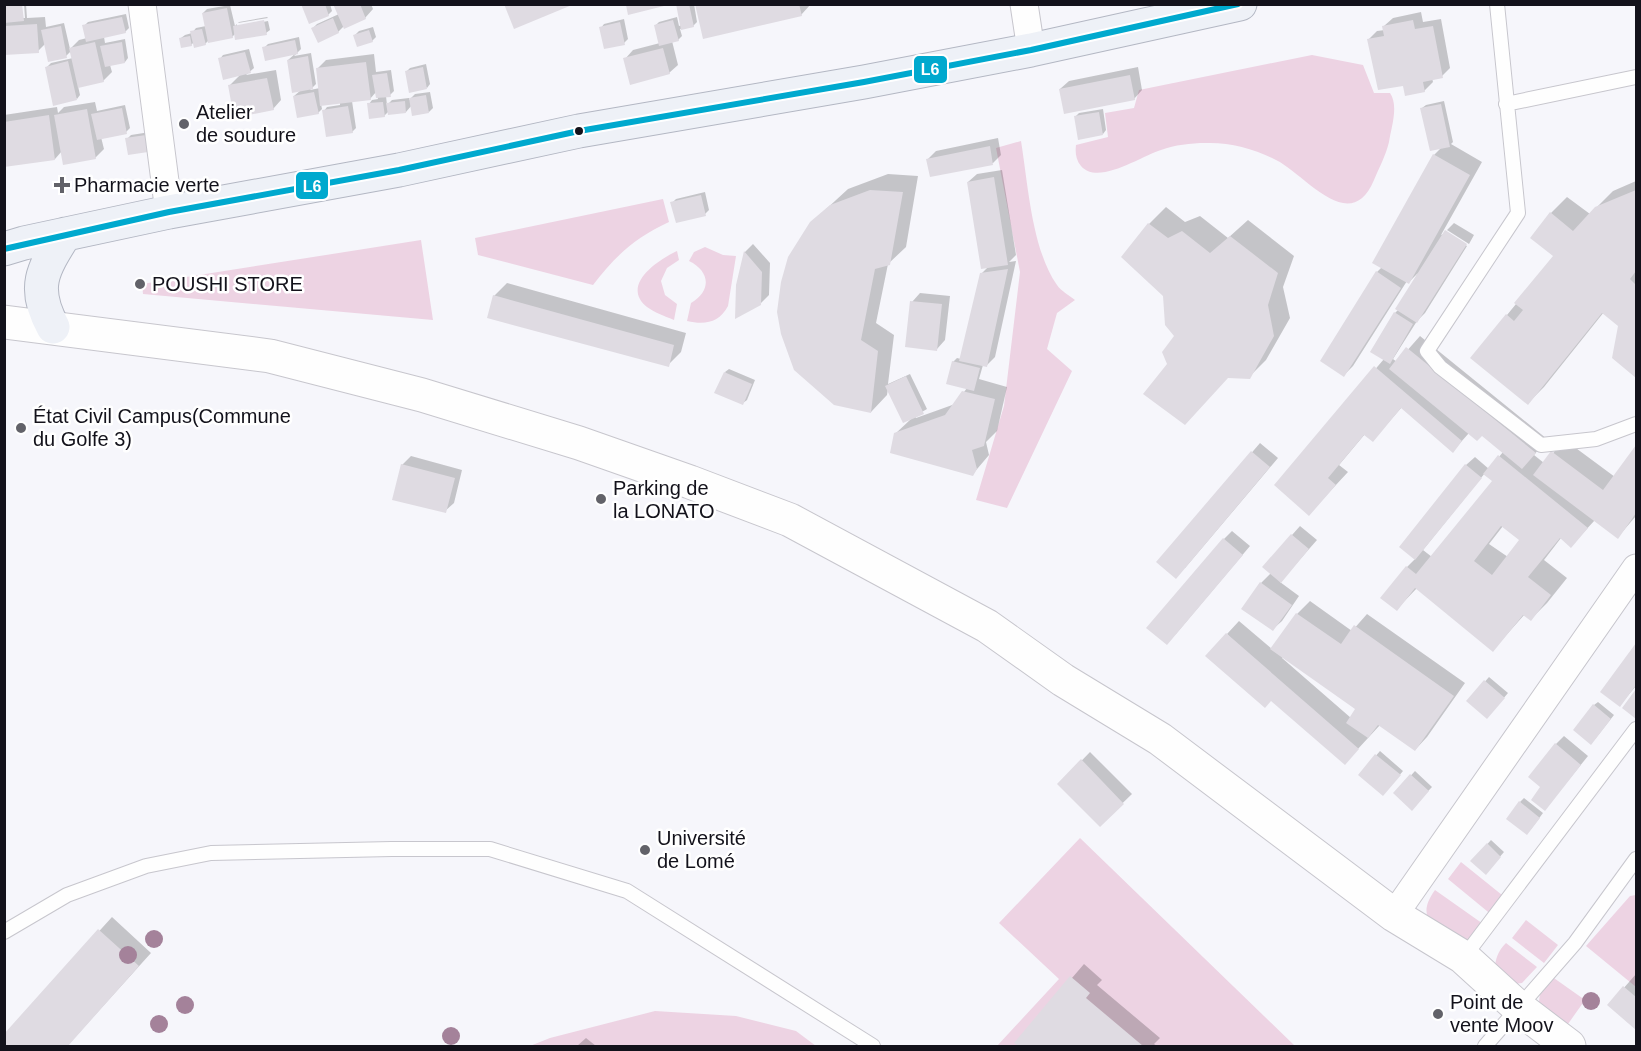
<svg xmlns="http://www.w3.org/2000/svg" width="1641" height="1051" viewBox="0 0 1641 1051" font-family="Arial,sans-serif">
<rect width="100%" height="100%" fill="#f6f6fb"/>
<!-- green -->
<path fill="#edd3e3" d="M1312,55L1363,65L1374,93H1390C1399,106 1391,128 1389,142C1386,155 1379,168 1374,180C1350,237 1305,174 1276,160C1255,149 1229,142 1206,143C1190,143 1175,145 1161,150C1141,156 1098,186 1081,166C1076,160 1075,153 1076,145L1108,137L1105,113L1134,108L1139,90Z
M1021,141C1028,184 1032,250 1057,285C1061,291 1069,295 1075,300L1057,313L1047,349L1072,371L1007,508L976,500L1004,406L1020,272L996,148Z
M663,199L669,222C635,238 616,255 593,285L478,255L475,238Z
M421,240L433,320L143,294L142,284Z
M705,247L723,255L736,256L728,306C719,323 705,325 687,321L691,303C712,291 710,271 689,261L694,252Z
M677,251L679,260L667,268L661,281L665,295L677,304L674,320C665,316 655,313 647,307C620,285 658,260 677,251Z
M1080,838L1295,1046H997L1059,979L999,923Z
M1461,862L1507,899L1493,916L1448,879Z
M1435,890L1486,926L1466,942C1440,929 1412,922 1435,890Z
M1636,895V987L1586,946L1630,896Z
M1526,920L1558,945L1544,963L1512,938Z
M1506,943L1537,967L1522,983L1514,984L1495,970C1495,959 1498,951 1506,943Z
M1551,976L1585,1000L1563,1031L1539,1004C1539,992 1543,985 1551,976Z
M655,1011L736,1016L796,1031L816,1046H530L550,1038Z"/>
<!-- shadow -->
<path fill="#0003" fill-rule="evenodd" d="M4,4H21L22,18H25L24,4H26L27,18L45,17L46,27L64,23L70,49L79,40L87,38L84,26L88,22L126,14L129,28L125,32L104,37L105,43L125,39L128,58L125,62L110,65L112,72L103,81L78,86L80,95L77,99L47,67L51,63L73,58L71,51L66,56L45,44L38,51L4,53Z
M303,4H330L332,11L328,15Z
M335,4H371L373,9L365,18L344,26L338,32L313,28L317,24L339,14Z
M627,4H666L629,13Z
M678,4H694L697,22L693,26L680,29L682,36L678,40L672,41L678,65L669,73L625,59L633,50L660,43L655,26L659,22L677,17L679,26L682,25Z
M697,4H811L801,15Z
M230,5L235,26L237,24V27L268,21L270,30L266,33H236L232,37L209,40L205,44L194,42L191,45L181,38L185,35L192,33L196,28L206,26L203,13L207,9Z
M1421,12L1423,22L1441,19L1450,68L1442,76L1432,78L1433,82L1424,91L1404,84L1369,39L1377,31L1385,30L1384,26L1393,18Z
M267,17L268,18L238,23L239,22Z
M624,19L628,39L624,43L601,28L604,24Z
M373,27L376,37L372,41L355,35L359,31Z
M299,37L301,49L294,56L311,53L316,84L310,90L320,88L317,69L326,60L374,54L376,72L391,70L394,91L390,95L386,96L387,105L392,100L409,98V100L415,94L430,92L433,108L429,112L412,105L406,112L389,111L384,116L369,104L372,100L378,99L376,92L370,99L352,101L356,128L352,132L324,111L327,107L340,105V102L321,104L322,109L318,113L294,96L301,90L288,60L296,53L264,48L268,44Z
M249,49L254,68L246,75L276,70L281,100L273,109L229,86L241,74L220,59L223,55Z
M426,64L430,84L427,88L406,72L410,68Z
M1138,67L1142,90L1134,99L1060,89L1069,81Z
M1444,101L1453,142L1451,144L1482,162L1441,235L1446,233L1467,246L1425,313L1417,321L1393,359L1397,362L1420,336L1547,439L1534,455L1544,463L1565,440L1615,477L1636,447V516L1618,537L1595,520L1571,546L1561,538L1544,560L1567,578L1547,603L1531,619L1525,614L1493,650L1417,588L1397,609L1407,567L1416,558L1466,465L1475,457L1489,469L1503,452L1482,434L1469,433L1453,451L1402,407L1373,440L1365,434L1339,465L1348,472L1309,514L1276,485L1384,359L1395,313L1399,309L1418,273L1409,282L1407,281L1353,366L1344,375L1377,272L1382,267L1374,263L1434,155L1442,147L1422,108L1426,105ZM1485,473L1494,480L1432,557L1423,550ZM1503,526L1521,540L1508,557L1489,544Z
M95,102L97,111L125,105L130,128L126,132L101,137L104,149L95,158L62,151L55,159L4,166V115L57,107L58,113L64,107Z
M1103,109L1106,130L1103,134L1075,117L1079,113Z
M150,132L151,147L127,139L131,135Z
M998,138L1001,155L993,163L928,159L936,151Z
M1002,170L1016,255L1009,262L1016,261L995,357L986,366L983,365L979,379L1007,387L997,431L986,442L989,455L972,475L895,434L911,419L888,388L887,395L871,412L811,223L848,189L888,174L918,176L906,247L888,264L876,323L894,335L888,384L910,374L927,409L915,416L916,418L955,404L967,388L953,362L957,358L961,359L982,273L989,266L968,182L977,174Z
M1636,181V376L1613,358L1620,325L1604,312L1544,387L1528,403L1507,315L1555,256L1551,213L1567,197L1590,214L1613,191Z
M705,192L709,210L705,214L672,203L676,199Z
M1166,207L1185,222L1200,216L1228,238L1248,220L1294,256L1283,287L1290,318L1266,360L1249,377L1169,365L1176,336L1164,295L1123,257L1149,224Z
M1454,223L1474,235L1469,244L1447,230Z
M753,244L770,263L769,295L760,304L737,285L745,252Z
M507,283L686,333L681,352L668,365L494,296Z
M920,293L950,296L945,340L937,349L912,302Z
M729,369L755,380L747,400L743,403L725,372Z
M1260,443L1278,458L1185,568L1158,562Z
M411,456L462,470L454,503L445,511L402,465Z
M1300,526L1317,540L1280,582L1299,596L1282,621L1273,629L1261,583L1271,573L1292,535Z
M1232,531L1250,546L1175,635L1224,539Z
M1310,601L1352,631L1367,614L1465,683L1427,737L1415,750L1380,725L1345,763L1227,634L1239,621L1272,649L1297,614ZM1283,656L1357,709L1351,718L1282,658Z
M1636,646V686L1620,705L1602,692Z
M1489,677L1508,693L1491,713L1468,701Z
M1598,702L1614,715L1595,739L1594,705Z
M1564,736L1588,756L1545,809L1542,787L1556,744Z
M1380,751L1403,771L1387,790L1360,774Z
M1090,752L1132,794L1100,825L1059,784Z
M1415,771L1432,787L1411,809L1395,793Z
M1524,798L1543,813L1531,829L1520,802Z
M1491,840L1504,852L1486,873L1472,861Z
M112,917L151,953L67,1046H4V1036Z
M1084,964L1102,980L1097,985L1160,1038L1154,1044L1157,1046H1020L1016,1043Z
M1636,974V1028L1609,1005Z
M586,1038L596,1046H577Z"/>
<!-- building -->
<path fill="#dfdbe2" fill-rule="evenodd" d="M22,4L24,21L4,23V5Z
M301,4H325L329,16L309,24Z
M333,4H360L366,19L344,29Z
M504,4H572V5L514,29Z
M676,4H689L694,27L681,30Z
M695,4H799L802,16L703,39Z
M626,5H668L628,15Z
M227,8L233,38L208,43L202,13Z
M122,17L126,33L86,42L82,25Z
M333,18L339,33L318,43L311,28Z
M264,20L267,35L235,40L233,26Z
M673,20L679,41L659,46L654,25Z
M1413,20L1415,29L1433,26L1443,78L1423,82L1425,92L1405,96L1403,86L1378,90L1367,39L1384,36L1382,26Z
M620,22L625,45L604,49L599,27Z
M37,24L39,53L4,55V26Z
M61,26L67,58L48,62L41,30Z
M202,29L206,45L194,48L190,31Z
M369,30L373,42L357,47L353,35Z
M190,36L192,46L181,48L179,38Z
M295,40L298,54L265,61L262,47Z
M95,42L104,82L78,88L69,48Z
M122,42L125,63L105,67L100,46Z
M663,48L670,74L630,85L623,58Z
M245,52L251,73L223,80L218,58Z
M308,56L313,89L292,93L287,60Z
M68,61L77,100L53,106L45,67Z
M366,62L371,100L320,106L316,68Z
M423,67L427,89L409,93L405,71Z
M387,73L391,97L376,98L372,75Z
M1130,75L1135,100L1064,114L1059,89Z
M267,78L274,110L234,118L228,85Z
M314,92L319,114L297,118L293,96Z
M426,95L429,113L412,116L409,98Z
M405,101L406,113L388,115L386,103Z
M383,102L385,117L369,119L367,103Z
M1441,104L1450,147L1430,151L1420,108Z
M348,106L353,133L326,137L322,110Z
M122,108L127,134L97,140L91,114Z
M87,109L96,159L63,165L54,115Z
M1099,112L1103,135L1078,140L1074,116Z
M49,115L55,160L4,167V122Z
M146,135L148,152L128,155L125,138Z
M990,146L993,165L930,177L926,159Z
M1433,154L1470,175L1409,284L1372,263Z
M994,177L1008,265L981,269L967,182Z
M870,190L903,192L890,265L875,269L861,340L878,351L871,413L834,405L794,370L781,334L777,312L781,282L788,257L810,222L830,205Z
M1636,190V271L1630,279L1636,285V378L1612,358L1618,326L1602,313L1528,405L1470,358L1506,314L1514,321L1523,310L1514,303L1553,256L1530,238L1550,212L1573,231L1595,207Z
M701,195L706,216L676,223L670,202Z
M1148,223L1168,238L1182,231L1210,253L1230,236L1278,273L1268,305L1274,336L1250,379L1228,378L1185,425L1143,394L1167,364L1162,352L1174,336L1165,325L1163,296L1121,257Z
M1445,230L1467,244L1417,323L1395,309Z
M744,251L762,272L761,305L735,319L736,285Z
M1008,269L987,367L959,361L980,273Z
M1376,271L1401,288L1344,377L1320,361Z
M493,295L674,345L669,367L487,318Z
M910,301L942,304L937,351L905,347Z
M1394,312L1413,324L1390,364L1370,352Z
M1406,347L1536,453L1522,469L1482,436L1477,441L1389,369Z
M952,361L980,368L974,391L946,384Z
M1374,366L1462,441L1453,453L1401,408L1373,442L1364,435L1328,478L1336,485L1309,516L1274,485Z
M724,372L752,384L743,405L714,393Z
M906,376L924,414L903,423L885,386Z
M962,391L995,399L984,446L972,450L977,469L973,476L890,453L894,433L945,415Z
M1636,445V513L1618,539L1533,475L1551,451L1603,490Z
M1251,451L1270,467L1176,579L1156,562Z
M1498,455L1588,528L1571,548L1560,538L1528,577L1551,595L1531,621L1523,615L1493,652L1415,588L1397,611L1380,598L1406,566L1416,574L1492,481L1483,474ZM1501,526L1519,540L1492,575L1474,561Z
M401,464L455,478L446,513L392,500Z
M1465,464L1482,478L1415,560L1399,547Z
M1291,534L1309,549L1281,583L1262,567Z
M1223,538L1243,555L1167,645L1146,628Z
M1260,582L1292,605L1273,631L1241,609Z
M1296,613L1341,644L1354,625L1454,696L1415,751L1378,725L1368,738L1346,723L1355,709L1270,649Z
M1226,633L1359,749L1345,765L1271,701L1265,708L1205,656Z
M1636,643V685L1620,707L1600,692Z
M1484,680L1505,698L1487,719L1466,701Z
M1636,689V719L1622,708Z
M1593,704L1611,719L1591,745L1573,730Z
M1555,743L1581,765L1545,811L1531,800L1540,787L1528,777Z
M1375,754L1401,775L1383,796L1358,775Z
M1081,759L1124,804L1100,827L1057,784Z
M1410,774L1429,791L1412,811L1393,793Z
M1519,801L1540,818L1527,835L1506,819Z
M1487,843L1501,857L1486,875L1470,861Z
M98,929L139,966L68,1046H4V1034Z
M1070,976L1090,993L1086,998L1143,1046H1018L1014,1043Z
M1623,986L1636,997V1030L1607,1005Z"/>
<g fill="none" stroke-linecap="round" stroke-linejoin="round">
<defs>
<path id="service" d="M1497,4L1518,213L1427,351L1440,367L1541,445L1596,439L1636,424
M1506,104L1636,77
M4,932L67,895L146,866L211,853L392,849H490L627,891L873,1046
M1464,957L1636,729
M1485,1046L1575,943L1636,859"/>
<path id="minor" d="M142,4L169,212
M1024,4L1031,50
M1394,915L1636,568"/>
<path id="tertiary" d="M4,322L270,356L422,395L579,443L690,482L790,520L987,626L1063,680L1160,739L1394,915L1463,957L1519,1008L1569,1046"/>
<path id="primary" d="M4,249L24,243L169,212L399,170L579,131L864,82L1031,50L1240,4
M53,327C31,287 43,269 65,234"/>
</defs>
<!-- service casing -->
<use href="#service" stroke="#c7c6cd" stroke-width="16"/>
<!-- minor casing -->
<use href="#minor" stroke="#c7c6cd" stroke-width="29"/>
<!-- tertiary casing -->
<use href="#tertiary" stroke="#c7c6cd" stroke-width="35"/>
<!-- primary casing -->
<use href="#primary" stroke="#b3b7c3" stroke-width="35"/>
<!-- service -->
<use href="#service" stroke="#fefefe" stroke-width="14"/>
<!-- minor -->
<use href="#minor" stroke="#fefefe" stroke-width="27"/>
<!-- tertiary -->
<use href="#tertiary" stroke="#fefefe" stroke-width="33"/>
<!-- primary -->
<use href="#primary" stroke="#eef1f7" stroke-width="33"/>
<defs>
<path id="bus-1" d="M4,249L169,212L399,170L579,131L864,82L1031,50L1238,4"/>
</defs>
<!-- bus-1 casing -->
<use href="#bus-1" stroke="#fff" stroke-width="10"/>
<!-- bus-1 -->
<use href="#bus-1" stroke="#00a9ce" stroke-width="6"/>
</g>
<!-- trees -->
<g fill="#a4829a">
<circle cx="154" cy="939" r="9"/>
<circle cx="128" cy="955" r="9"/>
<circle cx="1591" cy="1001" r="9"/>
<circle cx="185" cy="1005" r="9"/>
<circle cx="159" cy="1024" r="9"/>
<circle cx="451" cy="1036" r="9"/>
</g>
<!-- markers -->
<g fill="#626269" stroke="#fff" stroke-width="2">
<circle cx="184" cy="124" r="6"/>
<path d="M59 176h6v6h6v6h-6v6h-6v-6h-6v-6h6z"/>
<circle cx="140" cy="284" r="6"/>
<circle cx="21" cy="428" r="6"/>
<circle cx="601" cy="499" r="6"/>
<circle cx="645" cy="850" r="6"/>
<circle cx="1438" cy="1014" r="6"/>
</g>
<circle fill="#13121b" stroke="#fff" stroke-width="2" cx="579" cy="131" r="5"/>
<g text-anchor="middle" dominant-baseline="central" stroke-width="5" stroke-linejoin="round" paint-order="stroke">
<!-- poi labels -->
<g font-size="20" fill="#13121b" stroke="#fff" text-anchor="start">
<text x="196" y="112">Atelier<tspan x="196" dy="23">de soudure</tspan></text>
<text x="74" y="185">Pharmacie verte</text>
<text x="152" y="284">POUSHI STORE</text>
<text x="33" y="416">État Civil Campus(Commune<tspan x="33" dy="23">du Golfe 3)</tspan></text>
<text x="613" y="488">Parking de<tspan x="613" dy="23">la LONATO</tspan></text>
<text x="657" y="838">Université<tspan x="657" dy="23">de Lomé</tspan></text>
<text x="1450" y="1002">Point de<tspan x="1450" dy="23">vente Moov</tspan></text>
</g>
</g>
<g stroke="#fff" stroke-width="2">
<rect x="913" y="55" width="35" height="29" rx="6" fill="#00a9ce"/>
<rect x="295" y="171" width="34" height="29" rx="6" fill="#00a9ce"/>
</g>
<g font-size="16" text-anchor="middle" font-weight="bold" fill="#fff">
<text x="930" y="75">L6</text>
<text x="312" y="192">L6</text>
</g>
<!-- border -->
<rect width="1641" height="1051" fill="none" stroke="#13121b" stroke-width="12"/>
</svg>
